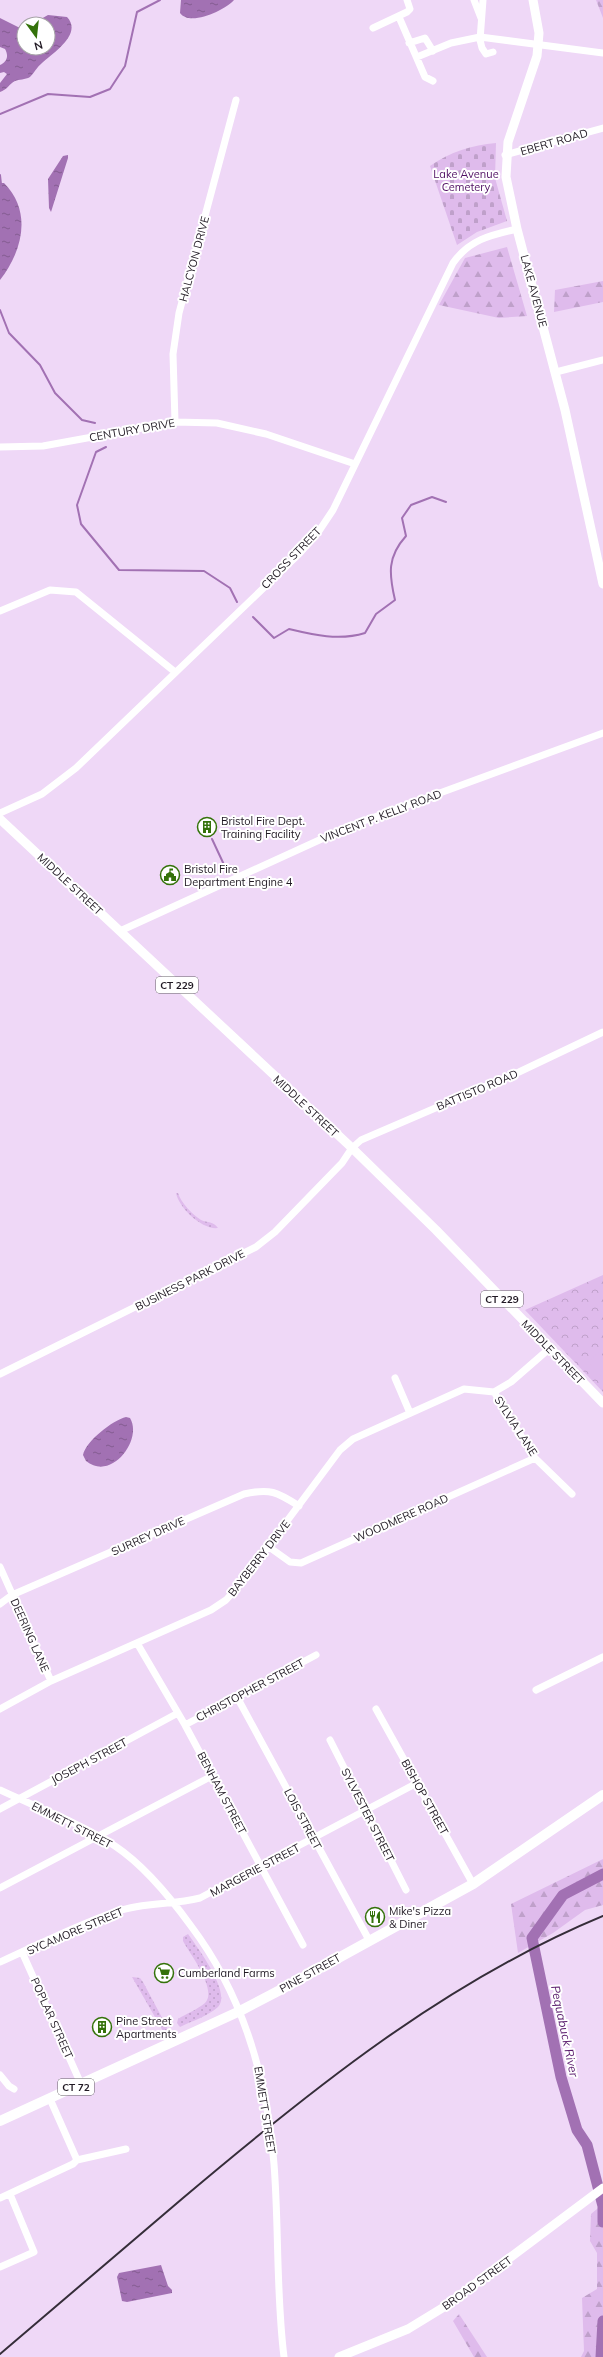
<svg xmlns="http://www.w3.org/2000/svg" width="603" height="2357" viewBox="0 0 603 2357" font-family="Mulish,sans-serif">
<defs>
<pattern id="grass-dots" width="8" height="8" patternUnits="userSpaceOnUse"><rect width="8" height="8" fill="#dfbbec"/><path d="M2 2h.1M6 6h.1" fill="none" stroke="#bfa0ca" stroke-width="1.8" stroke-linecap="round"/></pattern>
<pattern id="forest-firs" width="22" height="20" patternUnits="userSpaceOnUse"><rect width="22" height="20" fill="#dfbbec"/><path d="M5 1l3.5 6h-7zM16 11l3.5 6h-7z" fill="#bfa0ca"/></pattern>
<pattern id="cemetery-stones" width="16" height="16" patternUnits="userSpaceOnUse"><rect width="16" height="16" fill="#dfbbec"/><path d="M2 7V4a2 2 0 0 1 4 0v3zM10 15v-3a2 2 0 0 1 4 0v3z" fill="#bfa0ca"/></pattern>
<pattern id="park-crowns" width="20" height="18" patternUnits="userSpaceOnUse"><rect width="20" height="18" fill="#dfbbec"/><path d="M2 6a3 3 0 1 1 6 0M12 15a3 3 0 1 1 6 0" fill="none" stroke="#bfa0ca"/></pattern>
<pattern id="water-ripples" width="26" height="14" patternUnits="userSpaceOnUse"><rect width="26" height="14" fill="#a271b3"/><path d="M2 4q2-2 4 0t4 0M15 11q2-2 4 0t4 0" fill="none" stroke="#845c91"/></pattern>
</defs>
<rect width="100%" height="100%" fill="#efd8f7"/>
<!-- grass -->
<path fill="url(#grass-dots)" d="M176,1193H178C181,1203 192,1214 201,1220C208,1223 213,1221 218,1228C202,1230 179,1208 176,1193Z
M188,1934C197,1947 232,1993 218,2007C208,2016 192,2021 180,2027L177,2023L178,2019C186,2014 198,2009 205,2003C218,1990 190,1954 183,1941V1937Z
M132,1977L140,1978L143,1982L167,2027L166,2033L163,2035V2031Z"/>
<!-- forest -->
<path fill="url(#forest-firs)" d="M596,0H603V18Z
M507,247L527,316L499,318L439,305L465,258Z
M603,281V302L554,312L555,290Z
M603,1859V1905L585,1910L553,1933L518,1953L511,1904Z
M603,2204V2357H581L584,2351L582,2298L597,2289V2253L590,2241L591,2214Z
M459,2314L487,2357H474L453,2321Z"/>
<!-- cemetery -->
<path fill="url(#cemetery-stones)" d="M496,143L495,178L507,221L477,232L457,245L430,166C450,152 472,145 496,143Z"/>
<!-- park -->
<path fill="url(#park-crowns)" d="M603,1275V1392L525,1310Z"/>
<!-- pitch -->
<path fill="#dfbbec" d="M599,1352L603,1356V1378L588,1362Z"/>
<!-- water -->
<path fill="url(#water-ripples)" d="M181,0H234C225,10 190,27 180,13Z
M48,15L67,17C83,34 53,53 42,63C37,67 34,73 30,77C25,80 19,79 15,81C9,84 7,90 0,92V83L7,74L4,72L0,73V65C7,62 9,56 5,49L0,47V18L18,27L24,28V48H39L40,52L48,48V24H32Z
M68,155V158L51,212L49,208L48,179L63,156Z
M0,183H4C33,212 22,252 0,280Z
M126,1417L130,1418C143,1439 112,1482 86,1461L83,1455C86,1441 113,1420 126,1417Z
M161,2265L168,2286L172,2290V2293L127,2302L122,2301L117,2277L119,2273Z"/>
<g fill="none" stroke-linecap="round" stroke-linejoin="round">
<!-- stream -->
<path stroke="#a271b3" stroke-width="2" d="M0,114L48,94L90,97L110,89L125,66L137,12L160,0
M0,175L1,184
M0,310L9,333L40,365L55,393L82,420L95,423
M106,447L96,452L77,505L81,524L119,570L204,571L230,588L237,602
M253,617L274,638L289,629C314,635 339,641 365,633L376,614L395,600C389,574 387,557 406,536L402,518L411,505L432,497L446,502
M212,839L226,869"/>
<!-- river -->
<path stroke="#a271b3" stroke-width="11" d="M603,1874L563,1895L532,1938L561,2077L577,2130L587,2145L603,2206V2222
M601,2357L603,2321"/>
<!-- minor -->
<path stroke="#fff" stroke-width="7" d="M474,0L481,18
M483,0L480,40L482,48L486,54L493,52
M399,17L425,77L433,81
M373,28L407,12L410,9L407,0
M409,43L425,38L433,51
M417,57L451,43L480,37L603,53
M505,155L603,128
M556,372L603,360
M175,422L173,354L179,313L236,100
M0,447L43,446L175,422L217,423L266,434L355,464
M0,611L50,590L76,592L175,672
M0,813L42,794L76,768L300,553L319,531L333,510L453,263C469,240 490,235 517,229
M120,931L350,826L603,733
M0,1374L256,1247L275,1232L342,1163L352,1148L361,1140L519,1072L603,1032
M395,1378L410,1413
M494,1392L535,1458L572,1494
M494,1392L511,1382L550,1348
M269,1547L290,1562L301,1563L535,1458
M0,1567L51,1681
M0,1604L12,1595L244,1494C270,1488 277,1492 299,1506
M137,1643L185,1725L303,1945
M536,1690L603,1657
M237,1697L369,1940
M0,1709L51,1681L211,1610L226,1600L237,1588L340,1450L353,1439L464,1389L494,1392
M376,1709L473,1884
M185,1725L316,1655
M330,1740L406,1890
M0,1790C38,1808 80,1823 115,1846C145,1866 170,1897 191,1926C243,1995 267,2078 274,2164C279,2228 276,2293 284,2357
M0,1809L178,1713
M0,1888L212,1776
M22,1952L81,2084
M0,1962C38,1945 78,1924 118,1911C144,1902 173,1905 200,1898L417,1783
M0,2075L9,2086L14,2089
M50,2099L77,2160
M0,2198L73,2164L77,2160L126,2149
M0,2267L34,2252L10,2194"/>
<!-- major -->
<path stroke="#fff" stroke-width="9" d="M533,0L539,33L537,56L508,142L506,177L517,229L565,410L603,584
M0,819L352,1148L436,1230L603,1403
M339,2357L408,2329L444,2307L603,2188"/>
<!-- highway -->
<path stroke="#fff" stroke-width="10" d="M0,2121L240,2011L282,1989L473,1884L603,1795"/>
<!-- rail -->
<path stroke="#352d39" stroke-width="2" d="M0,2354C61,2302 122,2250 183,2198C312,2089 446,1981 603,1916"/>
</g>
<!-- icons -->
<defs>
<symbol id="building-ring" viewBox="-11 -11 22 22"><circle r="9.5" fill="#fff" stroke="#34720a" stroke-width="1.5"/><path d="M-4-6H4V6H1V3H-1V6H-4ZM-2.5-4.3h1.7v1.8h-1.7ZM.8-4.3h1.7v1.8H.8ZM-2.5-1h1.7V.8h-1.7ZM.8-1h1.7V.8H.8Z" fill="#34720a"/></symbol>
<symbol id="civic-ring" viewBox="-11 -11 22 22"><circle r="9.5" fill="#fff" stroke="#34720a" stroke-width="1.5"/><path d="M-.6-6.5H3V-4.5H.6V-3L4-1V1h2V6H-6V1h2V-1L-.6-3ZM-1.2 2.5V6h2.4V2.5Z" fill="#34720a"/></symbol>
<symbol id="restaurant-ring" viewBox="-11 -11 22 22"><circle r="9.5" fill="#fff" stroke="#34720a" stroke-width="1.5"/><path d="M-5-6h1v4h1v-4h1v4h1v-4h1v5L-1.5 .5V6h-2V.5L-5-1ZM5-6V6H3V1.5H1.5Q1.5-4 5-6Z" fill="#34720a"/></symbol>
<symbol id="supermarket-ring" viewBox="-11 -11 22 22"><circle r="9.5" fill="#fff" stroke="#34720a" stroke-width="1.5"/><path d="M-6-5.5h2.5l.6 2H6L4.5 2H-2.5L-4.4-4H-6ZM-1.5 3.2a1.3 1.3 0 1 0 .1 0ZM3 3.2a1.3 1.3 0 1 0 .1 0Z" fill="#34720a"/></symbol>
</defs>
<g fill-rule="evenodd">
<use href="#building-ring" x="196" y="816" width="22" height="22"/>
<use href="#civic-ring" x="159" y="864" width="22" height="22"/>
<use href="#restaurant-ring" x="364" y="1906" width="22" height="22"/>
<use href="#supermarket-ring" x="153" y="1962" width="22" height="22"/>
<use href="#building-ring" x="91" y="2016" width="22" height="22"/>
</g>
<g text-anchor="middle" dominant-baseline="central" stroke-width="4" stroke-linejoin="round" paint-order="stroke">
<!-- shield labels -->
<g fill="#fff" stroke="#635e65" stroke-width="1">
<rect x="156" y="977" width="42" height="16" rx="3"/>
<rect x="481" y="1291" width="42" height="16" rx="3"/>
<rect x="58" y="2079" width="36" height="16" rx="3"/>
</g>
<g font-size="10" font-weight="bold" fill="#201923">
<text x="177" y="985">CT 229</text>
<text x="502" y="1299">CT 229</text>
<text x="76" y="2087">CT 72</text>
</g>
<!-- street labels -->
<g font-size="11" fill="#201923" stroke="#fff">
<text transform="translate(554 142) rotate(-16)">EBERT ROAD</text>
<text transform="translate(194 259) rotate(-75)">HALCYON DRIVE</text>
<text transform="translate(534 291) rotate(75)">LAKE AVENUE</text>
<text transform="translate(132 430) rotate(-10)">CENTURY DRIVE</text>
<text transform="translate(291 558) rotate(-46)">CROSS STREET</text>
<text transform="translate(381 816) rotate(-21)">VINCENT P. KELLY ROAD</text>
<text transform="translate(70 884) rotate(43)">MIDDLE STREET</text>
<text transform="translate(477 1090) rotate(-23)">BATTISTO ROAD</text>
<text transform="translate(306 1106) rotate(43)">MIDDLE STREET</text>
<text transform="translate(190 1280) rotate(-27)">BUSINESS PARK DRIVE</text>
<text transform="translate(553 1352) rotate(46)">MIDDLE STREET</text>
<text transform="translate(516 1426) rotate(57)">SYLVIA LANE</text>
<text transform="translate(401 1518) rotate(-24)">WOODMERE ROAD</text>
<text transform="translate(148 1536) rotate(-24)">SURREY DRIVE</text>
<text transform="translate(259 1558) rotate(-52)">BAYBERRY DRIVE</text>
<text transform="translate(30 1635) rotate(66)">DEERING LANE</text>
<text transform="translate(250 1690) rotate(-28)">CHRISTOPHER STREET</text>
<text transform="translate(89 1761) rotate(-28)">JOSEPH STREET</text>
<text transform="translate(222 1793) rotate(62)">BENHAM STREET</text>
<text transform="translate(425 1797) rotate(61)">BISHOP STREET</text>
<text transform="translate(368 1815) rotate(63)">SYLVESTER STREET</text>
<text transform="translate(303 1819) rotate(62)">LOIS STREET</text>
<text transform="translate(72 1825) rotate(27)">EMMETT STREET</text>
<text transform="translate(255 1870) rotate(-28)">MARGERIE STREET</text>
<text transform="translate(75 1931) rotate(-23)">SYCAMORE STREET</text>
<text transform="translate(310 1973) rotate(-29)">PINE STREET</text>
<text transform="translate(52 2018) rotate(66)">POPLAR STREET</text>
<text transform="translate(265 2110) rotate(81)">EMMETT STREET</text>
<text transform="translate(477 2283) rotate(-36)">BROAD STREET</text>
</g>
<!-- park labels -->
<g font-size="11" fill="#500f63" stroke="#fff">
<text x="466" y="174">Lake Avenue<tspan x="466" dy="13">Cemetery</tspan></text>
</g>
<!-- poi labels -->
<g font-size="11" fill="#201923" stroke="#fff" text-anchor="start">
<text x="221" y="821">Bristol Fire Dept.<tspan x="221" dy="13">Training Facility</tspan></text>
<text x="184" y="869">Bristol Fire<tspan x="184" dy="13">Department Engine 4</tspan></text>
<text x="389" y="1911">Mike's Pizza<tspan x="389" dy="13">&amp; Diner</tspan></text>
<text x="178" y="1973">Cumberland Farms</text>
<text x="116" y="2021">Pine Street<tspan x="116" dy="13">Apartments</tspan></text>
</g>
<!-- water labels -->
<g font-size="12" font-style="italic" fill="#591a6c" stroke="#fff">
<text transform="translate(565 2031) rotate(78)">Pequabuck River</text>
</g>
</g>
<!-- north arrow -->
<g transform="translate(36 36) rotate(165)"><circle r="19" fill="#ffffff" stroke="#a6a3a7"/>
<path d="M0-3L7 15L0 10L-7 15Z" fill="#34720a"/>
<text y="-6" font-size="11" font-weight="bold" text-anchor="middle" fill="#201923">N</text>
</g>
</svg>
